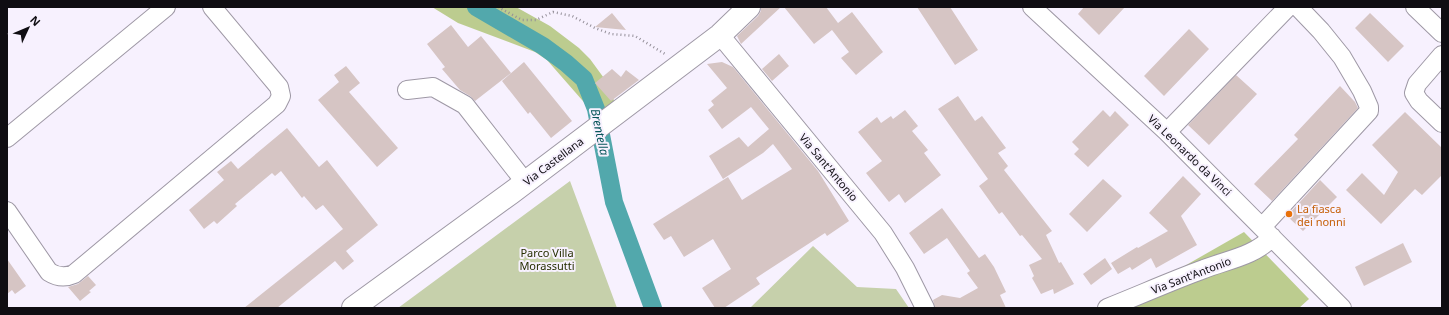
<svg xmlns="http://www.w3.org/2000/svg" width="1449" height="315" viewBox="0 0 1449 315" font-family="'Noto Sans',sans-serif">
<rect width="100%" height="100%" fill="#f7f1fe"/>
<!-- green -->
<path fill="#c6d0ab" d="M570,181L617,308H398Z
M813,246L857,287L896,289L909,308H750Z"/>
<!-- forest -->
<path fill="#bccc8f" d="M432,7H516L550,26L579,48L590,59L609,85L615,104L595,119L589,108L547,60L535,52L458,23Z
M1244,232L1309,299L1299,308H1111Z"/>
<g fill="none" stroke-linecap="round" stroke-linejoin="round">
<!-- canal -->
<path stroke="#52a8ac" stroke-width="18" d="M476,7L543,46L566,63L584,79L596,109L614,202L653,308"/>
</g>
<!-- building -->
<path fill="#d6c5c4" d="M761,7H781L741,44L737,36L758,16L761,11Z
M784,7H826L838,23L852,12L883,52L856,75L841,58L849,52L832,30L814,44Z
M917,7H950L978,50L955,65Z
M1084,7H1125L1099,35L1078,14Z
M612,13L626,30L595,27Z
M1370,13L1404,46L1388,62L1355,28Z
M451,25L468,47L481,36L511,73L475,101L470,96L460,90L442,69L445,67L427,44Z
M1189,29L1209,49L1164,96L1144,76Z
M779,54L789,66L772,81L762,69Z
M524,62L572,121L551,138L530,112L528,114L502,81Z
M722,62L733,67L818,171L849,221L827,236L825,233L756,278L760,284L724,308H715L702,288L731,269L713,239L684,257L671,236L664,240L653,224L728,177L742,200L792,169L773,144L763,153L723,179L709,156L739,137L748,147L769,129L751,107L722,129L708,110L714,105L711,101L727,88L707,64Z
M346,66L360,83L349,92L398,148L377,167L318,100L339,82L334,75Z
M612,69L621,77L626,70L639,80L611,101L595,83Z
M1236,75L1257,94L1209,145L1188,125Z
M1340,86L1355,102L1358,108L1272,201L1254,184L1298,139L1294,135Z
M958,96L975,121L982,116L1006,148L998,153L1008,166L1004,170L1052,231L1046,235L1059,263L1061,262L1074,284L1054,294L1053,289L1041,294L1032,278L1034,276L1029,265L1042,259L1022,235L1020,236L1002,212L999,214L979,186L988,179L938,109Z
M905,110L918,126L912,131L928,150L924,153L941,175L905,203L899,194L889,202L866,173L882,161L858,132L877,117L881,123L891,116L893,119Z
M1103,110L1110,117L1115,111L1129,125L1088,167L1074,154L1079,149L1072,142Z
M1405,112L1442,148V175L1422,195L1415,189L1381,224L1346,190L1362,173L1384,195L1398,172L1372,145Z
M287,128L319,167L327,160L378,225L346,251L354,261L343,270L335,261L277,308H244L343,229L323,205L316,210L304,196L302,198L281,171L275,176L272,173L235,204L237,206L217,224L214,221L204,229L189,210L224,180L217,172L231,161L238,169Z
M1183,176L1201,194L1181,216L1197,245L1156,268L1151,258L1132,270L1130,267L1118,274L1111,263L1137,247L1138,248L1168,231L1149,213Z
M1103,179L1122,196L1087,232L1069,214Z
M1320,180L1337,197L1303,231L1287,216Z
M942,208L979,258L985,254L994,267L1006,292L1000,295L1006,308H935L933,300L942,295L960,298L978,288L967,273L970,271L947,238L924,254L909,233Z
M1403,243L1412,262L1364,286L1355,267Z
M1105,258L1112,269L1091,285L1083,274Z
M7,259L26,286L15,294L12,290L7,294Z
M88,276L96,285L89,291L91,292L80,301L68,287L78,284Z"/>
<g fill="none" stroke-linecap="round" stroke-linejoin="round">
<defs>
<path id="minor" d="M1032,7L1167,132L1342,308
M1415,7L1442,33
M720,35L883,233L905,268L925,308
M1442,55L1417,84L1414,93L1419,101L1442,123
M407,90L433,87L465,105L525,182
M1167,132L1288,7
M7,138L166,7
M7,211L49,272C57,277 65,278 74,274L277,104L281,96L279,87L212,7
M1262,227L1369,111V107L1362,91L1342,57L1321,31L1298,7
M1107,308C1140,295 1171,281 1204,269C1227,260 1255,256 1272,237"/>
<path id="major" d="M353,308L511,193L679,66L720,35L749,7"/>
</defs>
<!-- minor casing -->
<use href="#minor" stroke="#9e98a5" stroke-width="20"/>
<!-- major casing -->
<use href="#major" stroke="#9e98a5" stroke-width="24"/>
<!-- path -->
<path stroke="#948f99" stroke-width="2.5" stroke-dasharray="1 3" stroke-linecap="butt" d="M498,7L522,20H536L553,12L572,16L595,28L611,34L635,36L665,54"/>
<!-- minor -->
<use href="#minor" stroke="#fff" stroke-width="18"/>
<!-- major -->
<use href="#major" stroke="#fff" stroke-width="22"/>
</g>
<!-- markers -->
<circle fill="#e8710a" stroke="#f7f1fe" stroke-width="1.5" cx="1289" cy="214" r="4"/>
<g text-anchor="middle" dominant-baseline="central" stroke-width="4" stroke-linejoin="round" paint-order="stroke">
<!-- street labels -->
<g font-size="11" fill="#0f0d12" stroke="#f7f1fe">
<text transform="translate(1190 155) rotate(44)">Via Leonardo da Vinci</text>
<text transform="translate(553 161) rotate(-37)">Via Castellana</text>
<text transform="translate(829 167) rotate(50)">Via Sant'Antonio</text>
<text transform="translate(1191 275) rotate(-21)">Via Sant'Antonio</text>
</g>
<!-- food labels -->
<g font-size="11" fill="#c56008" stroke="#f7f1fe" text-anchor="start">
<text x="1297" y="208">La fiasca<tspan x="1297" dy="13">dei nonni</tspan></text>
</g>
<!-- park labels -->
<g font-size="11" fill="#252e00" stroke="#f7f1fe">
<text x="547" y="252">Parco Villa<tspan x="547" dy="13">Morassutti</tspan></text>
</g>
<!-- water labels -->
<g font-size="12" font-style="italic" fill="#065559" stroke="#f7f1fe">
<text transform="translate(600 132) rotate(78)">Brentella</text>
</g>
</g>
<!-- border -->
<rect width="1449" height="315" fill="none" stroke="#0f0d12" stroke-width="16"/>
<!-- north arrow -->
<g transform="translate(28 28) rotate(46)" stroke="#f7f1fe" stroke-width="3" paint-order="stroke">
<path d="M0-3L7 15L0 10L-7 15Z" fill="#0f0d12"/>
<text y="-6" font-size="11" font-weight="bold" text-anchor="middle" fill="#0f0d12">N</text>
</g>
</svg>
